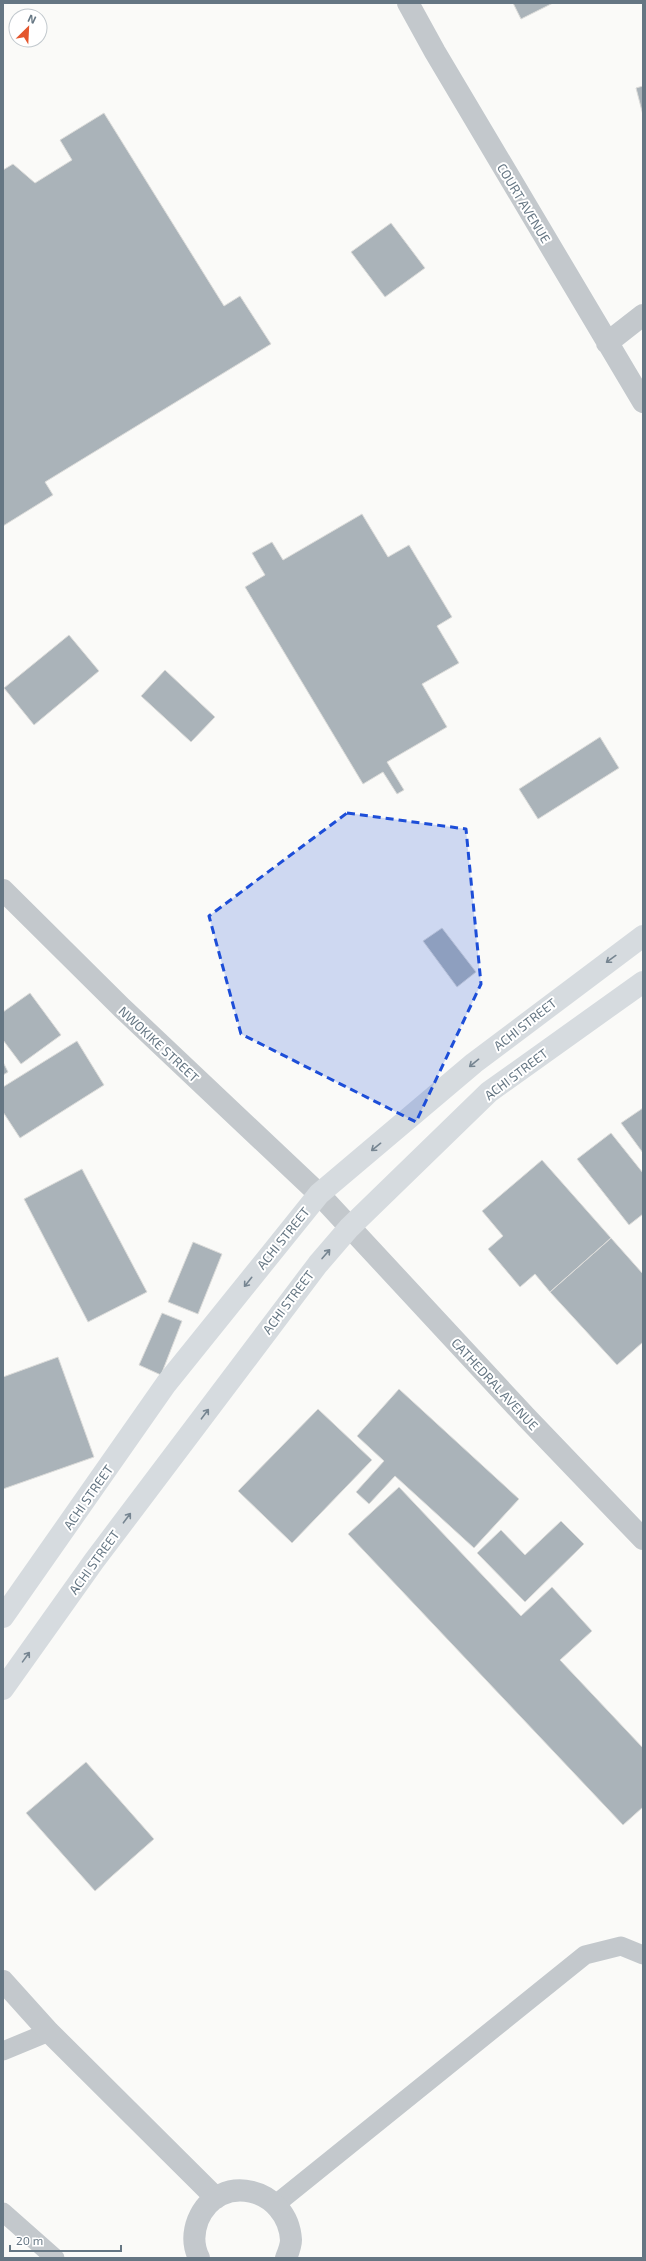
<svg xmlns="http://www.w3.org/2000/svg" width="646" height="2261" viewBox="0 0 646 2261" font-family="'Exo 2',sans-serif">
<rect width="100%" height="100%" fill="#fafaf8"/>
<!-- building -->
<path fill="#aab3b9" stroke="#dcdcda" d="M513,3H553L521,19Z
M643,86V115L636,88Z
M104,113L224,306L240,296L271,344L45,482L53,495L3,526V170L13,164L35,183L72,160L60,140Z
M391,223L425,268L385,297L351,252Z
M362,514L388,557L409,545L452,617L437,626L459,663L422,684L447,727L387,762L404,790L397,794L383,772L363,784L245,587L265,575L252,553L272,542L283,560Z
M69,635L99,671L34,725L4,688Z
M165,670L215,717L191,742L141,696Z
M600,737L619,768L538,819L519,789Z
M442,928L476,972L457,987L423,941Z
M30,993L61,1035L21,1064L3,1040V1012Z
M77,1041L104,1085L20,1138L3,1112V1087Z
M3,1062L8,1072L3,1075Z
M643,1108V1153L621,1123Z
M611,1133L643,1173V1214L629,1225L577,1159Z
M542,1160L611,1238L550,1292L535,1274L520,1287L488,1249L503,1236L482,1211Z
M82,1169L147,1292L88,1322L24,1199Z
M611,1238L643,1274V1342L617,1365L550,1292Z
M193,1242L222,1254L198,1314L168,1302Z
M162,1313L182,1321L161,1375L139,1365Z
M58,1357L94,1457L3,1489V1377Z
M399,1389L519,1499L474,1548L395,1476L369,1504L356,1492L384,1461L357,1436Z
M318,1409L372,1460L292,1543L238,1491Z
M399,1487L521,1616L552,1587L592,1631L560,1660L643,1748V1807L623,1825L348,1534Z
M561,1521L584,1544L525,1602L477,1553L501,1530L525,1555Z
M86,1762L154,1839L95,1891L26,1813Z"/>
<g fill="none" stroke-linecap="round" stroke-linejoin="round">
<!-- lane -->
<path stroke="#c3c8cc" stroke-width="19" d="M3,2051L49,2032
M276,2204L585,1955L621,1946L643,1955
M3,2212L55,2258"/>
<!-- street -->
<path stroke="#c3c8cc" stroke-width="22" d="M408,3L435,52L643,402
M607,343L643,315
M3,890L122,1008L319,1194L526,1417L643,1539
M3,1981L49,2032L216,2198
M199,2258C193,2246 193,2233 198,2220C219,2170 288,2188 291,2240C291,2246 288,2253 286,2258"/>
<!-- secondary -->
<path stroke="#d6dbdf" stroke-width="22" d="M3,1617L166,1384L319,1194L474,1063L643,936
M3,1689L94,1561L318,1264L349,1228L489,1092L643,982"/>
</g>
<!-- one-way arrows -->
<defs><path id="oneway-shaft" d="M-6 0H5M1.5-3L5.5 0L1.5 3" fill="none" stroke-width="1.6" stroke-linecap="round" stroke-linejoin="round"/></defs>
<g stroke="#768591">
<use href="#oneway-shaft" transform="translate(611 959) rotate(144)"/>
<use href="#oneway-shaft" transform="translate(474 1063) rotate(141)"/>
<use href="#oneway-shaft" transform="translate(376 1147) rotate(141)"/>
<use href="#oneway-shaft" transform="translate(326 1254) rotate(-49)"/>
<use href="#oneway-shaft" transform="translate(248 1282) rotate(129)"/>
<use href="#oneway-shaft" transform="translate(205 1414) rotate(-53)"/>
<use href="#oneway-shaft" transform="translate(127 1518) rotate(-53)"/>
<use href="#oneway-shaft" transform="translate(26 1657) rotate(-54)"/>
</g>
<!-- marked area -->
<path fill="#1d4ed8" fill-opacity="0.2" stroke="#1d4ed8" stroke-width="3" stroke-dasharray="8 5" stroke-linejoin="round" d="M347,813L466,829L481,984L416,1122L241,1034L209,916Z"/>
<g text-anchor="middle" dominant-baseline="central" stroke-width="4" stroke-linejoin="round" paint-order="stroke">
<!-- street labels -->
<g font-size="13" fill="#657683" stroke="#fff">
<text transform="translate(524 203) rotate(59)">COURT AVENUE</text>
<text transform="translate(525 1024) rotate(-38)">ACHI STREET</text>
<text transform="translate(159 1044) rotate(43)">NWOKIKE STREET</text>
<text transform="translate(516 1074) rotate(-37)">ACHI STREET</text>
<text transform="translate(283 1238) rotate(-51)">ACHI STREET</text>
<text transform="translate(288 1302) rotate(-53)">ACHI STREET</text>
<text transform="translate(495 1384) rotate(47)">CATHEDRAL AVENUE</text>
<text transform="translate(88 1497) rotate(-55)">ACHI STREET</text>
<text transform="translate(94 1562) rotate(-54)">ACHI STREET</text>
</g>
</g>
<!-- border -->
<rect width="646" height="2261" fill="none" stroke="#657683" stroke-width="8"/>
<!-- north arrow -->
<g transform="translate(28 28) rotate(24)"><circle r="19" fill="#ffffff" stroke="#c1c8cd"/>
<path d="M0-3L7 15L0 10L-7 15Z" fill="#e4572e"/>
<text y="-6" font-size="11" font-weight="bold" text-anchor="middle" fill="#657683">N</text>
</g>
<!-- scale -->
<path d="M10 2245v6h111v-6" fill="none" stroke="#657683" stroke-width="2"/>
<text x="16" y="2245" font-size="12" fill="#657683" stroke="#ffffff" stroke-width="3" paint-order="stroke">20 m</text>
</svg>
